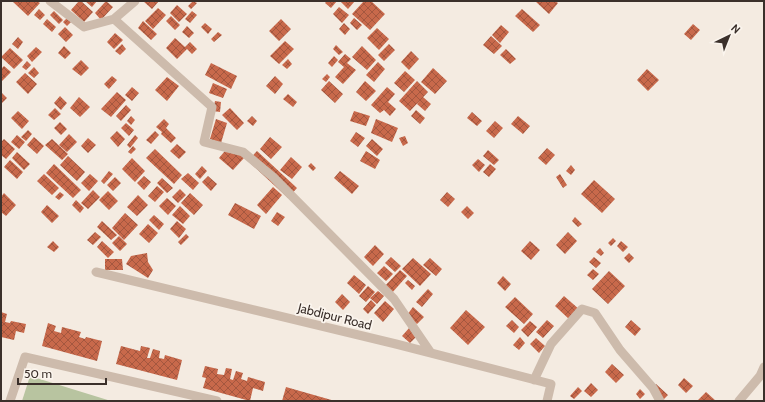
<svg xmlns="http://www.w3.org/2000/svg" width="765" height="402" viewBox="0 0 765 402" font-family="Cabin,sans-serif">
<defs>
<pattern id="building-cross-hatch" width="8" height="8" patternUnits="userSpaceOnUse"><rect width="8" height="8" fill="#c8694b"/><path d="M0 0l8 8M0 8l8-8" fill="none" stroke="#a4573f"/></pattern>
</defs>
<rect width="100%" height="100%" fill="#f4ebe1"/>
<!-- green -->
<path fill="#b8c4a0" d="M30,376L111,401H22Z"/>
<!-- building -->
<path fill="url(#building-cross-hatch)" d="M12,1H37L40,3L28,16Z
M79,1H81L93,12L84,22L71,10Z
M85,1H97L92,7Z
M106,1L113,7L101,20L95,13Z
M143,1H159L152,9Z
M193,1L197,3L191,9L188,6Z
M327,1H337L331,8L325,3Z
M342,1H355L348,9L341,2Z
M364,1H371L385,14L370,30L352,14Z
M535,1H555L558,3L549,14Z
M177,5L187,14L179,22L170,13Z
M339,7L349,15L342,23L333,14Z
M158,8L166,15L153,29L145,21Z
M39,9L45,15L40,20L34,15Z
M522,9L540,25L533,32L515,16Z
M54,11L63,20L59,24L50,15Z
M192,11L197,15L190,23L185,19Z
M171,16L180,25L175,30L166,21Z
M68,17L72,21L67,26L63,22Z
M354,18L362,25L357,30L350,23Z
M47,19L56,27L52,32L43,24Z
M281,19L291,29L279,41L269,31Z
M143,21L157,34L151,40L138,28Z
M205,23L212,29L208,34L201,27Z
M344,23L350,29L345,35L339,29Z
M693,24L700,30L691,40L684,34Z
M501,25L509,32L500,43L492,35Z
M187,26L194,33L189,38L182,32Z
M65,27L73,35L66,42L58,34Z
M377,28L389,39L379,50L367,38Z
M218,32L222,35L214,42L211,39Z
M115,33L123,40L114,49L107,42Z
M491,36L502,46L494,54L483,45Z
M18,37L23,42L18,49L12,44Z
M175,38L185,47L190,42L197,49L192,54L187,49L177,59L166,48Z
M285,41L294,49L279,64L270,56Z
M122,44L126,49L120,55L115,51Z
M389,44L395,50L384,61L378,55Z
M336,45L343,52L339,55L333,49Z
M64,46L71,53L65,59L58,53Z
M362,46L376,60L367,70L352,57Z
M36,47L42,52L32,62L27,56Z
M10,48L23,60L14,69L1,57Z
M506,49L516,59L510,64L500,55Z
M411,51L419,59L409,70L401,62Z
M345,54L351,59L347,63L356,70L343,84L335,77L344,67L338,62Z
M334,56L338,60L332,67L328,63Z
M288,59L292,64L287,69L282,65Z
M81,60L89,68L81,76L72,69Z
M27,61L31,65L26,70L22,67Z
M378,62L385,69L374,82L366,75Z
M211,63L237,76L231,89L205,75Z
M4,66L11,72L1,82V69Z
M34,67L39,73L34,78L28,73Z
M433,68L447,81L435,94L421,82Z
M647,69L659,80L648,91L637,80Z
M405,71L415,80L404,92L394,83Z
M25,73L37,84L28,94L16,82Z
M327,74L330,77L326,82L322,79Z
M112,76L117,80L109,89L104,84Z
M275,76L283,84L275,94L266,86Z
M167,77L179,86L167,101L155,90Z
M329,81L343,94L335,103L321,90Z
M365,81L376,91L366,101L356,92Z
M417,81L428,92L410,111L399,101Z
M213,83L227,89L223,98L209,93Z
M132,87L139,93L132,101L125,95Z
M387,87L395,94L388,102L396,109L390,116L384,110L380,113L371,105Z
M1,92L7,98L1,104Z
M117,92L126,100L111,117L101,109Z
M288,94L297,102L293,107L283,99Z
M60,96L67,103L61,110L54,103Z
M79,97L90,107L80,117L70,108Z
M423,97L431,104L425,111L417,104Z
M215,101L221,102L220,112L213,111Z
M126,105L131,110L121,121L116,116Z
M55,108L61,114L54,120L48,115Z
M230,108L244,123L237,130L222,115Z
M416,110L425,118L420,124L411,116Z
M18,111L29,121L22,129L11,118Z
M354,111L370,116L366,126L350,121Z
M472,112L482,121L477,126L467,118Z
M131,116L135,120L131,125L127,121Z
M252,116L257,121L253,126L247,121Z
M518,116L530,126L523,134L511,124Z
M164,119L169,124L166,128L176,138L171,143L161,134L162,132L156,127Z
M216,119L227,123L221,143L210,139Z
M376,119L398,128L392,142L371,133Z
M495,121L503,128L494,138L486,131Z
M60,122L67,129L61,135L54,128Z
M126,123L134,130L129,136L121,128Z
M28,130L32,134L26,141L21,137Z
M117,131L125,139L118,147L110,138Z
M155,131L159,135L151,144L146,140Z
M356,132L365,138L358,147L350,141Z
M69,134L77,142L67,152L59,145Z
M17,135L25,142L19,149L11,142Z
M135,135L138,138L130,148L127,145Z
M405,136L408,143L403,146L399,138Z
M34,137L44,146L37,154L27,145Z
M270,137L282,147L271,159L260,149Z
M88,138L96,145L88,153L81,146Z
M4,139L15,149L6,159L1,155V142Z
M52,139L68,154L62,160L45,145Z
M372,139L383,149L377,156L366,146Z
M177,144L186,152L179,159L170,151Z
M230,145L244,158L233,170L219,158Z
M133,146L136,149L131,154L128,152Z
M547,148L555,155L546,165L538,158Z
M155,149L182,175L174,184L146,158Z
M488,150L499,160L494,165L483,156Z
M257,151L297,188L288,198L248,161Z
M366,151L380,160L375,169L360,161Z
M17,152L30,164L24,170L12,158Z
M68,156L85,172L77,181L60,165Z
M291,157L302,167L292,179L280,170Z
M132,158L145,171L135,182L122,169Z
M478,159L485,165L479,172L472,165Z
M10,160L23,172L17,179L4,167Z
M311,163L316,168L313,171L308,166Z
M54,164L81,190L73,198L46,173Z
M490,164L496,169L489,177L483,172Z
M571,165L575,170L571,175L566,171Z
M202,166L207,171L200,179L195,174Z
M109,171L113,174L104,184L101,181Z
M340,171L359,186L352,194L334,178Z
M188,173L199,183L193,190L181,179Z
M44,174L59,188L52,195L37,181Z
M90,174L98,181L89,191L81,183Z
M560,174L567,185L563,188L556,177Z
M144,176L151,182L144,190L137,183Z
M208,176L217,184L211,191L202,182Z
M115,177L121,183L113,191L107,185Z
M162,178L173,188L167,193L157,183Z
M594,180L615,199L602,213L581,194Z
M157,186L164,192L155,202L148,196Z
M273,187L282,195L266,214L257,205Z
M180,189L186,195L178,203L172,197Z
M93,190L100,197L88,209L81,203Z
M108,191L118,201L109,210L99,200Z
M60,192L64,195L59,200L55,197Z
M447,192L455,199L448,207L440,200Z
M4,193L16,205L6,216L1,212V197Z
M190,193L203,205L194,215L181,203Z
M138,195L148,205L137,216L127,207Z
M167,198L176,206L168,215L159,206Z
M76,200L84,208L80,213L72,205Z
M235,203L261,216L254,229L228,215Z
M47,205L59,216L52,223L41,212Z
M180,206L190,216L183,224L172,215Z
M467,206L474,213L468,219L461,212Z
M277,212L285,217L278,226L271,221Z
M125,213L138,225L124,240L112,228Z
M154,215L164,224L159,230L149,220Z
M575,217L582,224L578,227L572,221Z
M102,221L117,235L111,240L97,227Z
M177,221L186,229L179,238L170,229Z
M148,224L158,233L149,243L139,234Z
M95,232L101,237L93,245L87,240Z
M568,232L577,241L565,254L556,245Z
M186,234L189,237L181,245L178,242Z
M119,236L127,244L120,251L112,243Z
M613,238L616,241L611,246L608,243Z
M53,241L59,247L54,252L47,247Z
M102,241L114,252L108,258L97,247Z
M530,241L540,250L531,260L521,251Z
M621,241L628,247L623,252L617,246Z
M375,245L384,254L373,266L364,257Z
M600,248L604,253L601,256L596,252Z
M147,253L148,262L153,270L148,278L126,264L131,256Z
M629,253L634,258L629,263L624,258Z
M391,257L401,266L395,272L385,263Z
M594,257L601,263L596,268L589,262Z
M413,258L431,274L420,286L402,269Z
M430,258L442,269L436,276L423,265Z
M105,259H122L123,270H105Z
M384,266L393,274L386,281L377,273Z
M593,269L599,274L593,280L587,275Z
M400,270L407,276L391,294L383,288Z
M609,271L625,286L608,304L592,289Z
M354,275L366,285L359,294L347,283Z
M503,276L511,284L505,291L497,283Z
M408,280L415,286L412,290L405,283Z
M368,286L375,292L366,302L359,296Z
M428,289L433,294L422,307L416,302Z
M378,291L384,296L377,304L370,298Z
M342,294L350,302L343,310L335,302Z
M564,296L580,310L570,320L555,306Z
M515,297L533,314L524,324L505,307Z
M371,300L376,305L368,314L363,309Z
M385,301L394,309L383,322L374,313Z
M413,307L424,317L417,324L407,315Z
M466,310L485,327L468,345L450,328Z
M1,312L7,314L5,322L10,323L11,321L26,324L24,333L16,331L14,340L1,337Z
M512,320L519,327L514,333L506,326Z
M547,320L554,326L543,338L536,332Z
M631,320L641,329L635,336L625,327Z
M530,321L537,327L528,337L521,330Z
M48,323L56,326L54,331L61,333L62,327L81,332L79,337L85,339L86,337L102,341L97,361L42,346Z
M410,327L418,335L410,343L402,336Z
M520,337L525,343L519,350L513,345Z
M536,338L545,346L539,353L530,344Z
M121,346L140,351L141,346L150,348L147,358H150L153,349L160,351L159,358L164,359L165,355L182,360L177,380L116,364Z
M612,364L624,375L616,383L605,372Z
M205,366L218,369L217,374L224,375L226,368L232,369L230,379L233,380L236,371L243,373L241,379L247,381L248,377L265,382L263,391L253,388L250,401L203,388L206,378L202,377Z
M684,378L693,386L686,393L678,385Z
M591,383L598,390L591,397L584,391Z
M656,384L668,395L662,401L651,390Z
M286,387L335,401H282Z
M578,387L582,391L574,399L570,396Z
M640,389L645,394L640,399L636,394Z
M706,392L716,401H697Z"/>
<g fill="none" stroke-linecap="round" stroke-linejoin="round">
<!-- street -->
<path stroke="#cdbbac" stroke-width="9" d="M50,1L84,27L114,19
M135,1L114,19L212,107L204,142L243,152L273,177L394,299L431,353
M96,272L396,344L551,384L547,401
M534,380L551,344L582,309L595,313L620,350L653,388L660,401
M10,401L25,357L217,401
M739,401L760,376L764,367"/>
</g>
<g text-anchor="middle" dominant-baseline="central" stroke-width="3.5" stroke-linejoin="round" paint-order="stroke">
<!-- street labels -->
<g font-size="13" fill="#3b302b" stroke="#fbf5ee">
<text transform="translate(335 316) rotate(14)">Jabdipur Road</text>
</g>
</g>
<!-- border -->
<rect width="765" height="402" fill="none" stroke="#3b302b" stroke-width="4"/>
<!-- north arrow -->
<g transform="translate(729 36) rotate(43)" stroke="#fbf5ee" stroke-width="3" paint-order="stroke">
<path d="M0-3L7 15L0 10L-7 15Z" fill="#3b302b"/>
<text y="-6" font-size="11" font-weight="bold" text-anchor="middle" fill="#3b302b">N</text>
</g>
<!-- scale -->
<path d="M18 378v6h88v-6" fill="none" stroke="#3b302b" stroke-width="2"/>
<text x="24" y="378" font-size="12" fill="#3b302b" stroke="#fbf5ee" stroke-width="3" paint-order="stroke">50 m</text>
</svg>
